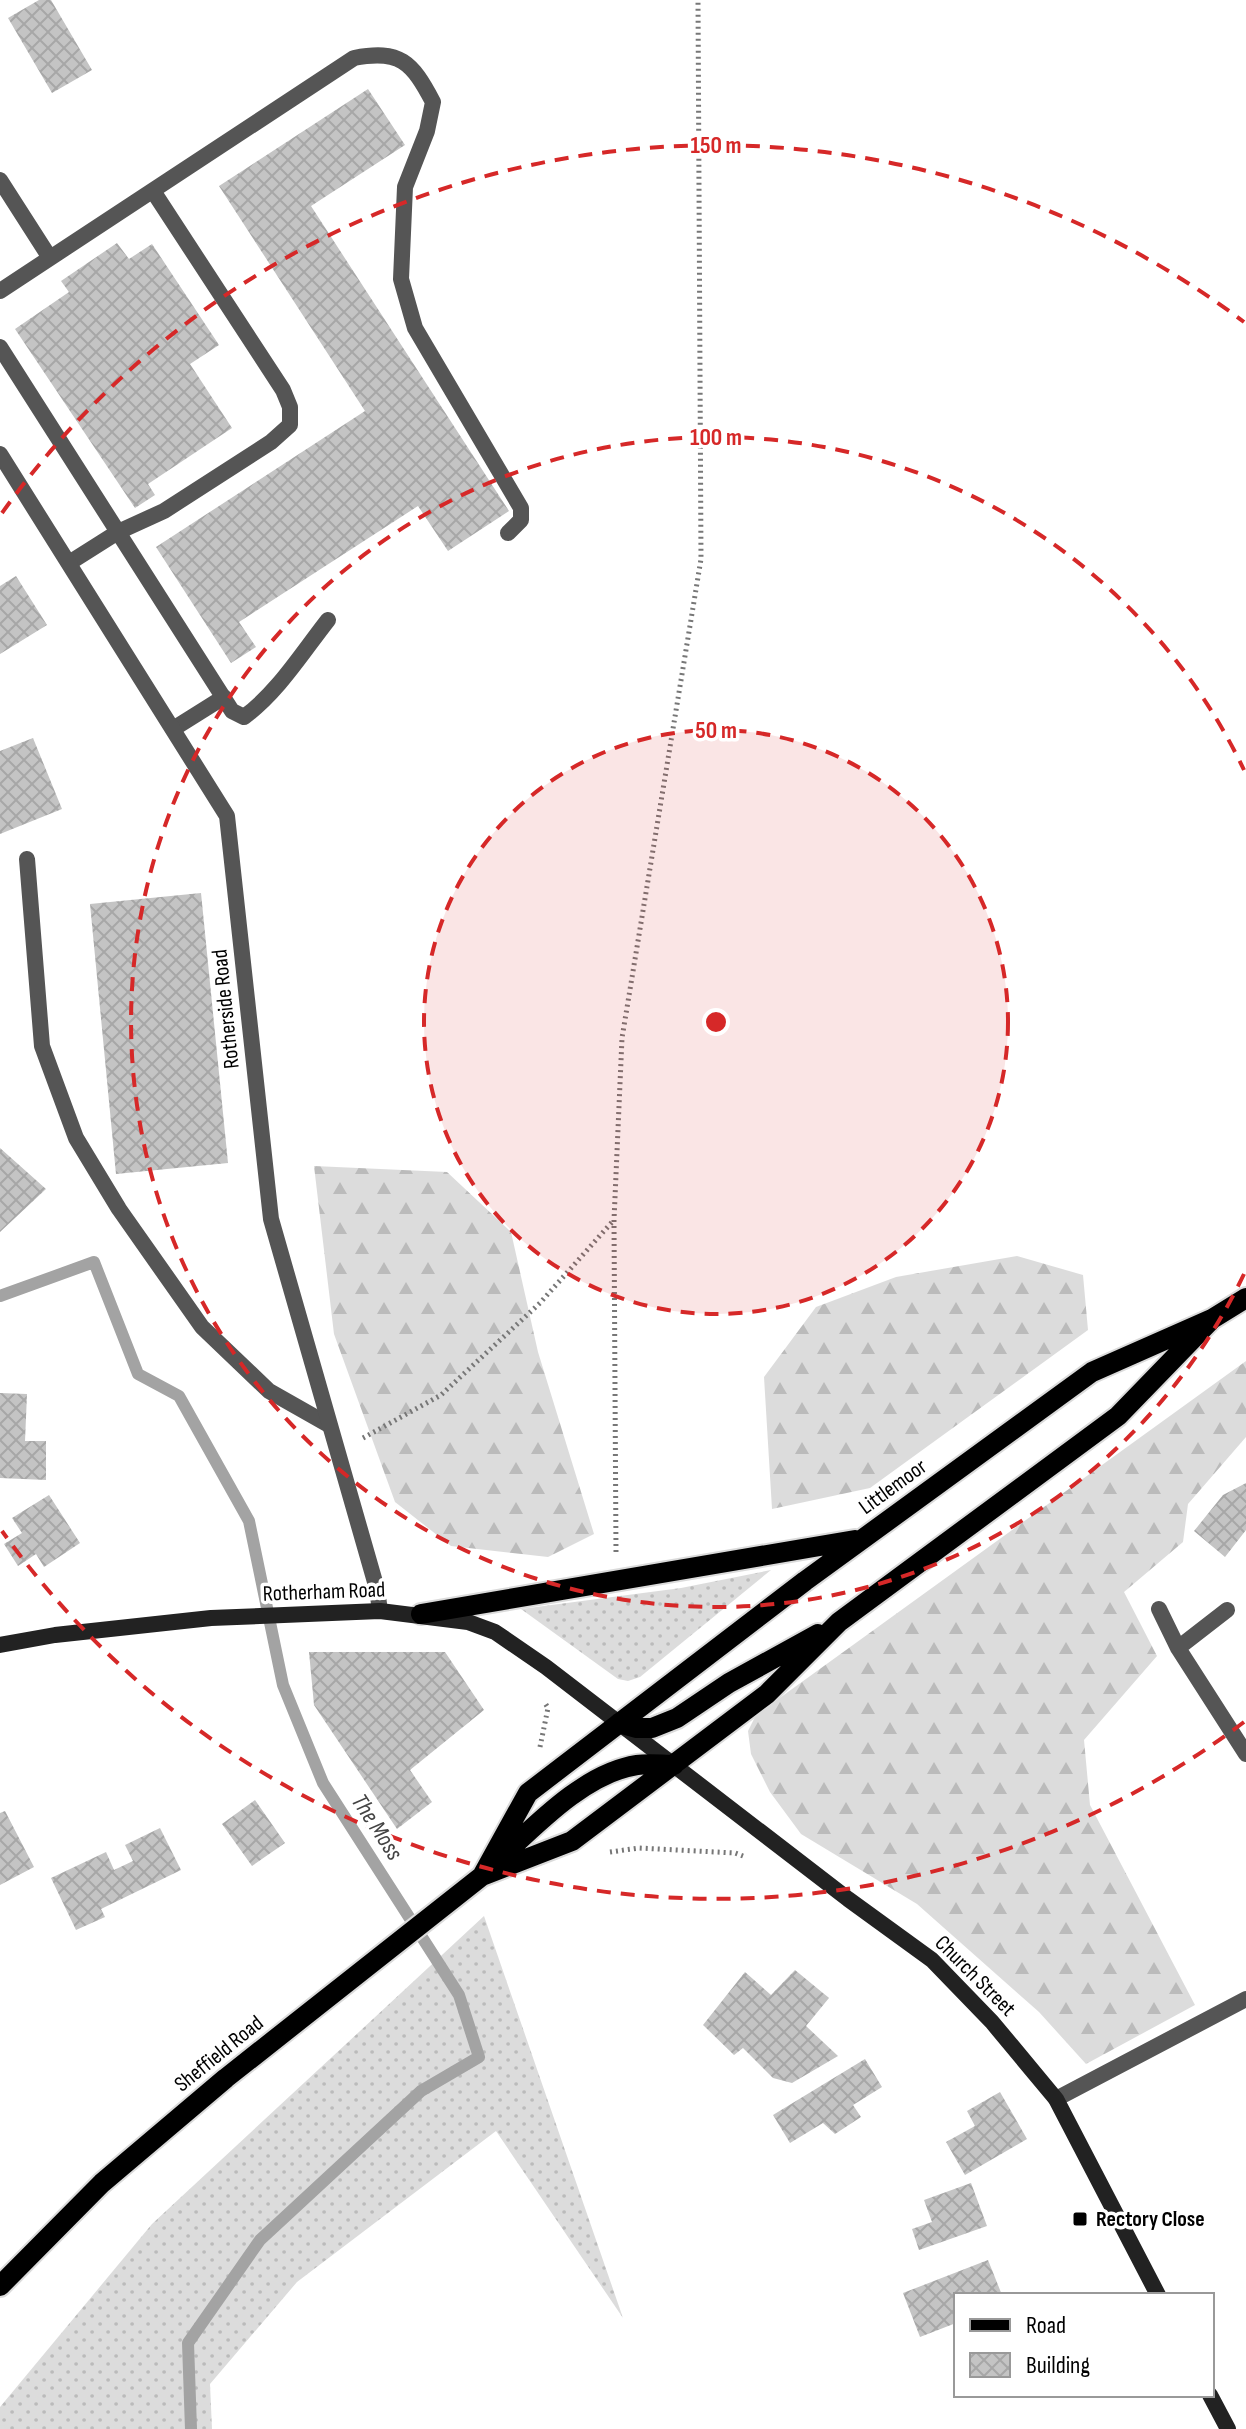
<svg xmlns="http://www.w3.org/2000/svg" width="1246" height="2429" viewBox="0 0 1246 2429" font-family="'Sofia Sans Condensed',sans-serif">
<defs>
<pattern id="grass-dots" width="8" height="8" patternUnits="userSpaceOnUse" patternTransform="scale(2)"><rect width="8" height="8" fill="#dcdcdc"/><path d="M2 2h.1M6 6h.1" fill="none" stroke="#bbb" stroke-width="1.8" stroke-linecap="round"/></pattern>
<pattern id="forest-firs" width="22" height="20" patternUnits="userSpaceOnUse" patternTransform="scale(2)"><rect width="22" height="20" fill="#dcdcdc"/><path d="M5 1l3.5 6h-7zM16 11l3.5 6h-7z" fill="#bbb"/></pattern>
<pattern id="building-cross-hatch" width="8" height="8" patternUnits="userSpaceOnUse" patternTransform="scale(2)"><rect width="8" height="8" fill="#c4c4c4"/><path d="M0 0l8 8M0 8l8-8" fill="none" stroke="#a7a7a7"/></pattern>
</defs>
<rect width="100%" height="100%" fill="#fff"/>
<!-- grass -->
<path fill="url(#grass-dots)" d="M771,1570L640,1677L628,1681L618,1679L521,1609L681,1588Z
M484,1916L623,2318L496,2131L297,2282L210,2384L212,2429H0V2407L152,2224Z"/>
<!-- forest -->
<path fill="url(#forest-firs)" d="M314,1166L447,1172L511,1232L538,1352L594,1534L548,1557L451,1546L395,1502L334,1334Z
M1017,1256L1083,1275L1088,1330L870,1488L772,1509L764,1377L816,1307L896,1277Z
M1246,1361V1437L1188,1504L1183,1542L1124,1592L1157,1656L1084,1740L1090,1805L1195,2005L1086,2064L1039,2012L917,1904L801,1834L770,1792L751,1754L748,1731L756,1715Z"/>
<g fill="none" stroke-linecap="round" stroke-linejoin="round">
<!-- stream -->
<path stroke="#a3a3a3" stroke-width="12" d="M0,1296L94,1262L138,1374L179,1396L249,1521L283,1685L323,1783L459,1995L479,2057L421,2091L260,2240L188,2343L191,2429"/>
</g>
<!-- building -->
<path fill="url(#building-cross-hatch)" d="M39,0H51L92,70L52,93L8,18Z
M368,89L405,145L311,206L509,511L448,551L418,506L239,622L256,647L231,663L156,547L365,411L219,186Z
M117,243L129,259L152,244L219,345L190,364L232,428L148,484L155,495L135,508L15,329L69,292L61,281Z
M16,576L47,625L0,654V586Z
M33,738L62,809L0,834V751Z
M201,893L228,1163L116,1174L90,904Z
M0,1148L46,1189L0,1232Z
M0,1393L27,1394L25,1441H46V1480L0,1478Z
M1246,1483V1530L1225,1557L1194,1531L1223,1495Z
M49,1495L80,1543L44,1567L36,1554L18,1566L4,1544L22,1533L12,1518Z
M309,1652H445L484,1710L410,1770L432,1802L397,1829L314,1705Z
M255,1800L285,1843L252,1866L222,1824Z
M5,1811L34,1867L0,1885V1813Z
M160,1828L181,1870L101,1909L105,1917L76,1930L51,1878L106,1852L114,1870L133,1861L125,1845Z
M795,1970L829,1998L806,2026L838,2056L792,2083L773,2078L743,2048L734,2055L703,2025L745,1972L771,1995Z
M865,2059L882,2087L853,2105L861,2117L835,2134L823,2123L790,2143L773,2115Z
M1000,2092L1027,2139L965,2175L946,2142L975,2126L967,2111Z
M971,2183L987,2226L919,2250L912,2229L932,2222L924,2200Z
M988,2260L1002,2295H956V2323L920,2337L903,2293Z"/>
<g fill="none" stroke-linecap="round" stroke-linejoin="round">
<defs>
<path id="primary" d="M421,1614L855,1540
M619,1723L637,1728H652L677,1718L729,1683L818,1634
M496,1862C534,1827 584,1773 637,1765C649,1763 662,1765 674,1765
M482,1876L528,1793L805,1581L1092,1372L1212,1319L1246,1298
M0,2286L102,2183L226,2078L482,1876L572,1841L767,1694L839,1622L1118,1416L1212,1319"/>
</defs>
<!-- primary casing -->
<use href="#primary" stroke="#dbdbdb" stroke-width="24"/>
<!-- path -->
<path stroke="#777" stroke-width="5" stroke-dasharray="2 4" stroke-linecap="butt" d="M363,1438L441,1395L540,1303L613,1221
M616,1552L614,1220L622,1038L701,559L698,0
M540,1747L548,1708L545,1703
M610,1852L639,1848L735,1853L743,1856"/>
<!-- lane -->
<path stroke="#555" stroke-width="16" d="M0,180L50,258
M0,291L354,58C400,49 412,62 433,102L427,131L405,187L401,279L415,328L521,508V520L508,533
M0,347L232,711L244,717C278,692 302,653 328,620
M69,563L118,532L164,511L271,442L290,425V407L283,390L153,191
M173,729L224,697
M27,859L42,1046L76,1138L119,1209L202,1327L269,1391L329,1425"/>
<!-- street -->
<path stroke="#555" stroke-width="16" d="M0,454L227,816L271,1219L377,1589L380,1611
M1159,1609L1178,1648L1246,1754
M1178,1648L1227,1610
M1056,2099L1246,1999"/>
<!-- secondary -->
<path stroke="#222" stroke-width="16" d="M0,1645L55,1635L211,1618L380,1611L468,1622L495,1632L546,1667L848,1899L932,1960L992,2022L1056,2099L1158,2295
M1210,2395L1228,2429"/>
<!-- primary -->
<use href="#primary" stroke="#000" stroke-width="20"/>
</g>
<!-- distance rings -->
<circle cx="716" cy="1022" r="292" fill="#d62828" fill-opacity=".12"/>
<g fill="none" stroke="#d62828" stroke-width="4" stroke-dasharray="14 10">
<circle cx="716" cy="1022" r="292"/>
<path d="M1244 1274A585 585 0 1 1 1244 770"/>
<path d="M1244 1722A877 877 0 0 1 2 1531M2 513A877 877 0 0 1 1244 322"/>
</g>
<!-- markers -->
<rect fill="#000" stroke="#fff" stroke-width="3" x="1072" y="2211" width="16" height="16" rx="4"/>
<g text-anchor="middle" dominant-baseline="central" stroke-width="7" stroke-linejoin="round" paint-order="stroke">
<!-- street labels -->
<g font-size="22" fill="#000" stroke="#fff">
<text transform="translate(226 1009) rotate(-96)">Rotherside Road</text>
<text transform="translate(893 1487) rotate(-36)">Littlemoor</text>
<text transform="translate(324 1592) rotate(-2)">Rotherham Road</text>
<text transform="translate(975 1976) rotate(45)">Church Street</text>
<text transform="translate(219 2054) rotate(-39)">Sheffield Road</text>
</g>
<!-- poi labels -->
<g font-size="22" font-weight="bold" fill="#000" stroke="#fff" text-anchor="start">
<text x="1096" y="2219">Rectory Close</text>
</g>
<!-- water labels -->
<g font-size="24" font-style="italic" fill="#444" stroke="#fff">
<text transform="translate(377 1827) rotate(57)">The Moss</text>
</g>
</g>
<circle cx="716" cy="1022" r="12" fill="#d62828" stroke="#fff" stroke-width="4"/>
<g font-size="24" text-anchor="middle" font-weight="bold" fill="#d62828" stroke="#fff" stroke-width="7" stroke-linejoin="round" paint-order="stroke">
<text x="716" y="153">150 m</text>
<text x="716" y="445">100 m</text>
<text x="716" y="738">50 m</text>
</g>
<!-- legend -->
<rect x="954" y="2293" width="260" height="104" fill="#ffffff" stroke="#999999" stroke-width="2"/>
<rect x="970" y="2319" width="40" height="12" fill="#000000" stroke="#999999" stroke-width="2"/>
<text x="1026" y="2333" font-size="24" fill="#000000">Road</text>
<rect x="970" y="2353" width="40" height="24" fill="url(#building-cross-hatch)" stroke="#999999" stroke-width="2"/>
<text x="1026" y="2373" font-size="24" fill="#000000">Building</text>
</svg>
